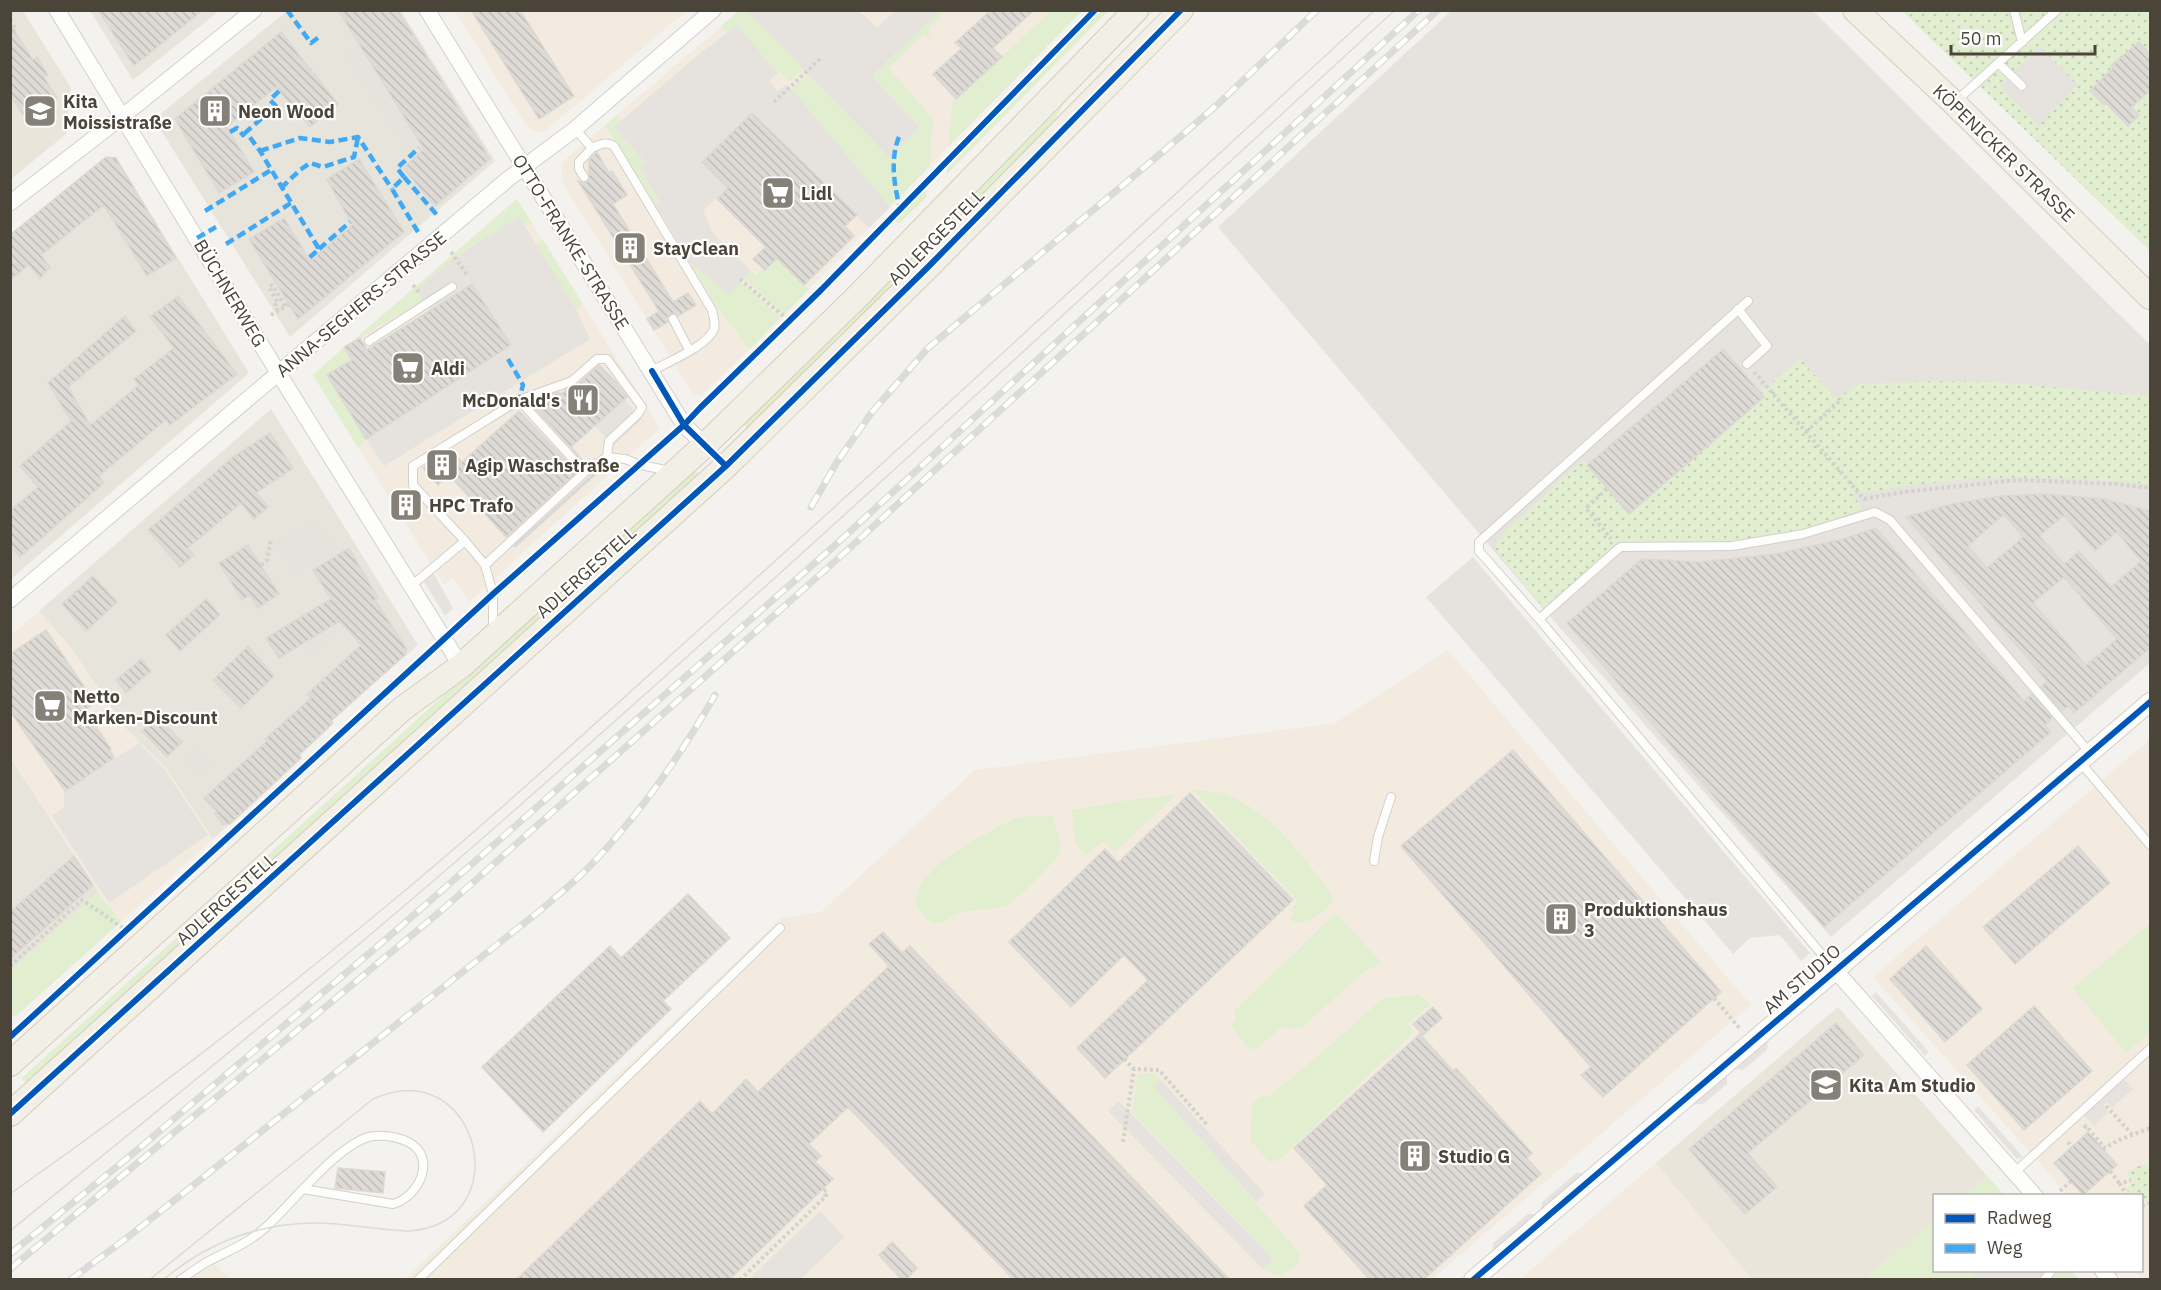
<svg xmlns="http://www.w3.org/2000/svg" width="2161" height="1290" viewBox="0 0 2161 1290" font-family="'IBM Plex Sans',sans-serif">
<defs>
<pattern id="park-dots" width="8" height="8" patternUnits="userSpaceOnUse" patternTransform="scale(1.5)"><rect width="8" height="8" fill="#e1eecf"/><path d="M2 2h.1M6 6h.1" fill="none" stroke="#c3cdb2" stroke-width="1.8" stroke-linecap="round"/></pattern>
<pattern id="building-back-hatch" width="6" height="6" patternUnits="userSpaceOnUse" patternTransform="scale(1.5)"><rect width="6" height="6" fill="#dedbd6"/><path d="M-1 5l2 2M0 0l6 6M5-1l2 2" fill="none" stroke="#c0bdb8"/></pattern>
</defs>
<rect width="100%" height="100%" fill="#f4f2ee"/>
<!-- residential -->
<path fill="#e7e4dc" d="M90,11H219L133,80Z
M287,11H401L495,161L290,337L154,119Z
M106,157L116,158L249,373L11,579V235Z
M271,409L418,645L332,720L333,723L300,755L301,758L213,839L166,768L126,729L71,648L39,611Z
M10,757L98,892L11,970H10Z"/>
<!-- commercial -->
<path fill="#f3ebdf" d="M455,11H686L545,131L539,132L527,127Z
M739,11H1082L750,349L701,395L693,394L564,185L561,170L562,164L568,157Z
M517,199L660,428L469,602L453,578L444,585L313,375Z
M39,611L71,648L126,729L166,768L213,839L121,922L93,885L11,757V635Z
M1448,650L1751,1005L1432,1279L404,1280L781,918L821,912L975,770L1335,723Z
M2150,739V1279H2142L2134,1271L2142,1270V1196L2068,1195L1873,977Z
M1838,1007L2004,1195L1934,1196V1270L2071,1271L2079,1279L1519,1280Z
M215,1264L230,1279H190Z"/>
<!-- industrial -->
<path fill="#e6e2de" d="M1451,11H1813L2150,345V663L1831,937L1540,605L1218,227Z"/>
<!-- education -->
<path fill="#eae5da" d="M11,11H23L71,88L66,134L11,179Z
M1838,1007L1987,1176L1964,1195L1934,1196V1220L1864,1279L1753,1280L1656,1163Z"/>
<!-- grass -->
<path fill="#e1eecf" d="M739,11H747L804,69L789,82L780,72L778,73L737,25L727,32L721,26Z
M939,11H946L930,26L928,33L933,41L923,34L889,68L933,119L929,167L890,207L791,90L809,74L890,157L919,127L872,76Z
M1051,11H1082L949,146L952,103Z
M1097,11H1108L947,174V162Z
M1151,11H1154L1076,91L1063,105L1054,121L972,205L748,429L743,424Z
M617,115L621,121L614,127L645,162L640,167L660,202L656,205L605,125Z
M928,185L926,198L900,223L891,221Z
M517,199L532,223L525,227L519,217L451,260L416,290L422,300L347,346Z
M543,240L583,304L576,309L536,245Z
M777,258L809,289L784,315L745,278L751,271L756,276L763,268L765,270Z
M690,262L729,294L741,282L780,318L750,349L718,308Z
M344,347L352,360L327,376L366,439L358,448L313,375Z
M694,468L700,475L38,1075L28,1081H23L22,1078Z
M1192,789C1204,791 1221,791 1232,797C1274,816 1304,858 1331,893L1333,899C1326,912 1304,930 1289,919L1294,914L1290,910L1298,902Z
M1175,795L1115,852L1103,841L1086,855L1075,842L1072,810L1128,800Z
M1052,815C1055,821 1061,844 1060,851C1058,860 1014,903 1005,906C990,911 973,908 959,913C950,916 944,925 934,923C926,921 920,909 915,903L921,883L939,864L974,840L1017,817Z
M98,892L121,922L16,1016H11V970Z
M1336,913L1382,963L1365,971L1302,1027L1291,1029L1283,1026L1258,1047L1250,1050L1231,1026L1236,1017L1234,1011Z
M2150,924V1033L2126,1053L2073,988Z
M1420,995L1430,1005L1408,1024L1414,1032L1279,1160L1269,1162L1250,1140L1253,1103L1261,1097L1269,1096L1319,1055L1383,998Z
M1144,1073H1155L1161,1080L1153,1086L1298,1251L1300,1259L1296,1267L1280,1275L1263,1269L1273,1258L1132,1112L1138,1075Z
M1987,1176L2004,1195H1964Z
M1934,1220V1270L2071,1271L2079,1279L1864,1280Z"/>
<!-- park -->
<path fill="url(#park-dots)" d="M1902,11H2150V251Z
M1800,359L1836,398L1860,384L1931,381L2000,382L2150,396V484C2091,478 2031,476 1971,479C1931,482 1892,489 1852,494L1863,508L1803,534L1732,546L1621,547L1547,612L1494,548L1507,529L1583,460L1629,514L1764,398L1760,392Z
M2150,1163V1194L2144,1202H2142V1196L2130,1195L2126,1188L2134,1183L2126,1173L2139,1166Z"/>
<!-- parking -->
<path fill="#e6e3df" d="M747,11H859L877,27L895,11H939L872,76L919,127L890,158Z
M737,25L778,73L769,81L777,91L787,84L890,207L869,228L752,113L702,162L728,188L703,210L712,232L751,271L729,295L690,262L656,205L660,202L640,167L645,162L614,127L698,55Z
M358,46L420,145L408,153L345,54Z
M2039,46L2077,85L2039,126L2000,86Z
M519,217L576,309L590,339L384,466L366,439L511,345L472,284L430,311L416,290L451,260Z
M1774,265L1867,368L1860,384L1836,398L1742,294Z
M624,399L642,419L613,446L595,426Z
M315,518L337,551L296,577L275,543Z
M1473,557L1810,953L1801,961L1780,935L1750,938L1733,954L1426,597Z
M434,574L453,608L445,616L423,580Z
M359,611L361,614L309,659L301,647Z
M139,743L165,770L208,835L109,903L52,816L64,807V792Z
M195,745L214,766L203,778L184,756Z
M1876,992L1929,1052L1925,1056L1872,996Z
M1768,1041L1767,1050L1743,1070L1735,1069Z
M1727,1075V1084L1703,1104H1694Z
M2121,1076L2133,1089L2112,1108L2107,1102L2103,1106L2108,1112L2094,1126L2081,1112Z
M1161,1080L1265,1194L1256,1202L1153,1086Z
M1119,1101L1273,1259L1263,1269L1108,1111Z
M1978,1106L2023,1157L2017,1159L1974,1110Z
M1576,1173H1585L1541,1211L1542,1202Z
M820,1211L845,1237L801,1279H749Z
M1528,1214H1537L1493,1252V1243Z
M1970,1271H2045L2035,1280L1978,1279Z"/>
<!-- building -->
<path fill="url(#building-back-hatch)" stroke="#dcd9d4" stroke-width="1.5" fill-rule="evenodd" d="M98,10H203L134,66Z
M338,10H398L490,159L435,206L403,168L424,149Z
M471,10H520L574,96L539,119Z
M991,10H1034L993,48L1002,57L956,99L933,74L962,48L955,43Z
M10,24L33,60L37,57L48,75L44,77L57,98L25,118L10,94Z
M281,32L338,104L310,127L276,87L227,127L254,172L219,193L175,119Z
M2139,42L2151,55V90L2131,107L2139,115L2128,126L2106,103L2104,105L2090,91L2113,68L2111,66Z
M752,113L857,215L845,226L854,236L804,285L777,258L765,270L753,259L766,247L717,199L728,188L702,162Z
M597,152L609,173L612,171L627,195L613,204L673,302L688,293L696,305L678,316L674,313L670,314L667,318L668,322L654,330L647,319L659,311L578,181L585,183L589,180V160Z
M106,157L116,158L176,258L147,276L104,205L41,255L50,267L40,278L29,265L10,280V235Z
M359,159L404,232L298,319L249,239L284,218L310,261L352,225L327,179Z
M472,284L511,345L366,439L327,375L352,360L344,347L360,338L367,350Z
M178,296L237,374L170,425L166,420L99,476L104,483L20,557L10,547V511L38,487L20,466L71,421L48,383L125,316L136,331L68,387L90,425L139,385L134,379L174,348L150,317Z
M1723,349L1764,397L1629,514L1587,465Z
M599,365L616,382L627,397L571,447L586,464L534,407L545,397L559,392L561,394L566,390L576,386Z
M519,411L577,472L506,537L449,475L438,485L423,468L450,450L462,462Z
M270,433L293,468L256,493L268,507L254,519L241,503L188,548L194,555L180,567L148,530L234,456Z
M594,473L596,474L515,547L514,546Z
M2044,494L2103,499L2151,511V647L2074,713L2068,706L2062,711L2041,687L2047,681L1906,517L1951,504L2001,496ZM2004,514L2023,537L1987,568L1968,546ZM2064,515L2095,551L2117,532L2141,561L2111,587L2079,551L2064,564L2040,536ZM2064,577L2117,639L2086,665L2033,603Z
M1876,528L2024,701L2032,694L2052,718L2045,725L2051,732L1824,927L1567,623L1642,559L1700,562L1775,554L1839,540Z
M248,545L279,594L258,608L250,595L242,600L219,563Z
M349,548L378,598L375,600L406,648V654L331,721L333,723L299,755L301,758L230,824H222L215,814L217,812L204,798L267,741L265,739L311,698L307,694L361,645L340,621L279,658L266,638L331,599L313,570Z
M93,576L117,602L86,631L62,604Z
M206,599L220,615L180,651L166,635Z
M46,630L95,703L85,710L111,749L110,750L114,758L65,791L10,711V654Z
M248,646L274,676L241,708L213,680Z
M141,659L151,671L126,693L116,680Z
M157,716L182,742L167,757L142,731Z
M1513,750L1721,992L1603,1097L1581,1075L1591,1067L1401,846Z
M1190,793L1293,900L1105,1078L1077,1048L1148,980L1124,955L1071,1007L1009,942L1105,849L1118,863Z
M2078,846L2110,883L2015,964L1983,927Z
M74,856L93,885L10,959V912Z
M688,894L730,938L663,1001L671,1009L543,1132L482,1067L610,946L621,958Z
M883,932L902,953L910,946L1230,1280H1014L848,1107L809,1144L821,1156L815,1162L833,1179L729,1280H516L628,1172L700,1101L712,1114L746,1079L758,1092L889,966L869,944Z
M1926,946L1982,1009L1945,1042L1890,979Z
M2034,1006L2092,1071L2024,1130L1967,1065Z
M1433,1007L1442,1018L1423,1035L1413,1024Z
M1836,1023L1864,1055L1748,1153L1777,1187L1745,1214L1689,1149Z
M1420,1034L1453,1071L1456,1068L1532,1153L1527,1158L1541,1174L1423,1280H1370L1304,1206L1327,1185L1294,1148Z
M2088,1132L2117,1165L2083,1195L2054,1163Z
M338,1168L385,1172L383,1193L335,1188Z
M892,1242L917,1268L906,1280H902L879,1255Z"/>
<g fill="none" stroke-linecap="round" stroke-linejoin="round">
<defs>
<path id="service" d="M2014,10L2022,42
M1998,63L2022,86
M1955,102L2057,10
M575,129L592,148C601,144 606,141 614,146L712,310C713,316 716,323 714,329C708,346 667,362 652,371
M584,177L579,169V162L592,148
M1738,309L1767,346L1747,364
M673,319L689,350
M369,341L452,287
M585,472L607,457L625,459L641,465L670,471
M485,565L585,472L519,400
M411,586L465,541
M1539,619L1479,551V542L1748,301
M493,631V594L485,565L465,541L413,485V466L519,400L572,381L597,359H607L642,407L638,414L609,441L607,457
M2080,762L2150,845
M1374,861L1378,837L1391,797
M1835,970L1539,619L1618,549L1621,547L1732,546L1803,534L1875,512L1890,520L2090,753
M2014,1173L2150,1049
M180,1280C189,1274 198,1267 207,1262C228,1251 249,1243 266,1227C291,1205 340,1141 373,1136C385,1135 398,1137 408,1142C438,1157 419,1197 393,1204L303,1189
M418,1280L780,928
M2044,1280L2052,1270"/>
<path id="minor" d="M57,10L279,374L461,666
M427,10L684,425L705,445
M10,203L123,116L254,10
M10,600L508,179L575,129L713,10
M1835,970L2035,1196
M2102,1270L2110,1280"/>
<path id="tertiary" d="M1473,1280L2150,702"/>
<path id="primary" d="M1855,10L1954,103L2150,297
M10,1064L402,709L461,666L705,445L856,298L1136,10
M10,1114L726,466L928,267L1181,10"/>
</defs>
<!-- service casing -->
<use href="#service" stroke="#d2d0cb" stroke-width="10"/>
<!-- minor casing -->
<use href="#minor" stroke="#d2d0cb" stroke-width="17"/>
<!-- tertiary casing -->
<use href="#tertiary" stroke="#d2d0cb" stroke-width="20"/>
<!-- primary casing -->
<use href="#primary" stroke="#d6cebb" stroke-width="26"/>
<!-- path -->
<path stroke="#d3d2cc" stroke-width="4" stroke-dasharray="3 3" stroke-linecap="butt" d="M10,14L13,18L10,20
M10,20L16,30L14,31
M774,102L822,57
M451,252L468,276
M740,279L789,321
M413,285L420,294
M278,311L275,305L278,303L269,287L272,285L285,306
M271,315L289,304
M1754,372L1865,500
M1806,432L1842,399
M1607,489L1586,508L1611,539
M1864,499L1903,492L2018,480L2118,484L2150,488
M261,565L267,560L271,540
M10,966L82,900L126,930
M1714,998L1741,1030
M1124,1059L1134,1069L1159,1070L1208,1126
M2106,1106L2132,1134
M2084,1128L2086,1126L2105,1148
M1123,1142L1134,1069
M2068,1142L2072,1147
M2103,1149L2119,1140L2150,1128
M2110,1171L2120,1184
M2060,1191L2071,1181
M2127,1196L2120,1184L2131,1180
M2142,1206L2150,1203
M740,1280L826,1196L823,1192L827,1188"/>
<!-- service -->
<use href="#service" stroke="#fdfdfc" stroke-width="8"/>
<!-- minor -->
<use href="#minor" stroke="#fdfdfc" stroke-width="15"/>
<!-- tertiary -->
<use href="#tertiary" stroke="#fdfdfc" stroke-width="18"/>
<!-- primary -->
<use href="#primary" stroke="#f2efe6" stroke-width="24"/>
<!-- tram -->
<path stroke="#dbdbda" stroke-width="1.5" d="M10,1194C139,1103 264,1008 385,907C504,809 617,703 732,600C948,405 1161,207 1375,10
M10,1231C178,1094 347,958 509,815C808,552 1101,280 1395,10
M149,1280L373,1099C478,1051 521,1223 409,1231C379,1230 350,1224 321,1223C261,1222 208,1242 163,1280"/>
<defs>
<path id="rail" d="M811,507L837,462L872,412L928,348L1159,155L1217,105L1317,10
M10,1254L136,1151L399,928L833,547L1419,10
M10,1269L442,910L842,555L1438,10
M70,1280L128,1237L542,909C557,896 573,883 587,869C638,817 679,758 715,695"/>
</defs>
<!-- rail casing -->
<use href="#rail" stroke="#dbdbda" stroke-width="7"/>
<!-- rail -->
<use href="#rail" stroke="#fff" stroke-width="4.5" stroke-dasharray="14" stroke-linecap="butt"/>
<!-- quiet -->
<path stroke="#3fa9f5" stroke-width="4.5" stroke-dasharray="9 4.5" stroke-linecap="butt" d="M287,10L311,43L319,37
M279,91L270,100L276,106L246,132L260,151L319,249L309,258
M230,132L237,128L243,135L246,132
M899,137C890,158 894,186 900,208
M260,151L300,138L330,142L358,137L392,189
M404,177L437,215
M281,188L300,170L310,163L323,167L354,157L358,137
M205,211L271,170
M418,232L392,189L404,177L397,168L419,148
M197,238L216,227
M226,244L291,203
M319,249L350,222
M508,359L523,385L519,400"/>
<defs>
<path id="cycleway" d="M652,371L684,425L726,466
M10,1037L493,594L684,425L700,408L822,289L1095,10
M10,1114L726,466L928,267L1181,10
M1473,1280L2150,702"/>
</defs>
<!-- cycleway casing -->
<use href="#cycleway" stroke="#fff" stroke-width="10"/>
<!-- cycleway -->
<use href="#cycleway" stroke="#0057b8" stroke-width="6"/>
</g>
<!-- icons -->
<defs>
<symbol id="school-square" viewBox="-11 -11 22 22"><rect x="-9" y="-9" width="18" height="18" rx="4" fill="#868178" stroke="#fff"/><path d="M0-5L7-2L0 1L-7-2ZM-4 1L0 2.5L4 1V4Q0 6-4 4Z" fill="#fff"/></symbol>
<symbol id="building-square" viewBox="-11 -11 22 22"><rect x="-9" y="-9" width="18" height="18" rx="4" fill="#868178" stroke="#fff"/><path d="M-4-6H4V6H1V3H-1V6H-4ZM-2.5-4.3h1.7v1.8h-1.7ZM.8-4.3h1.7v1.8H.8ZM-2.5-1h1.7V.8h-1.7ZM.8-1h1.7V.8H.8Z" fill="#fff"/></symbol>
<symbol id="supermarket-square" viewBox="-11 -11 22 22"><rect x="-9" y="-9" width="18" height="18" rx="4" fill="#868178" stroke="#fff"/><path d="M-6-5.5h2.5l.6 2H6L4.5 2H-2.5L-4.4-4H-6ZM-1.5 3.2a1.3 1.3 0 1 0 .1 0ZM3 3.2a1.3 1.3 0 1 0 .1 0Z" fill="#fff"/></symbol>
<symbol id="restaurant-square" viewBox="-11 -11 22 22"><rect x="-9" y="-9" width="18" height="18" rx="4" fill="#868178" stroke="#fff"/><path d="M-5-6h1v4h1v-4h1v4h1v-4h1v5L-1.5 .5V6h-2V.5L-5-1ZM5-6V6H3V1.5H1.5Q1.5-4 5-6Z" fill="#fff"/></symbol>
</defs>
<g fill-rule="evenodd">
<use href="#school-square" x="21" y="92" width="38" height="38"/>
<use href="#building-square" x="196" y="92" width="38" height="38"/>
<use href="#supermarket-square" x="759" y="174" width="38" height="38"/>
<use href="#building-square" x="611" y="229" width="38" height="38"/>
<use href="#supermarket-square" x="389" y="349" width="38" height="38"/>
<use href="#restaurant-square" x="564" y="381" width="38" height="38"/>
<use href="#building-square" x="423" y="446" width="38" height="38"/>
<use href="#building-square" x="387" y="486" width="38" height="38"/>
<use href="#supermarket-square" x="31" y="687" width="38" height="38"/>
<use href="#building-square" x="1542" y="900" width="38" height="38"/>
<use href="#school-square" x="1807" y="1066" width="38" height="38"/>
<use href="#building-square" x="1396" y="1137" width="38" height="38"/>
</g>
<g text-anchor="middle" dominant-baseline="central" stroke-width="4.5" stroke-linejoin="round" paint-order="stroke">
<!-- poi labels -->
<g font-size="18" font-weight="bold" fill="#4b4439" stroke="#fff" text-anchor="start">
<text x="63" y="101">Kita<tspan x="63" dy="21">Moissistraße</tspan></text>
<text x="238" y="111">Neon Wood</text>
<text x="801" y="193">Lidl</text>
<text x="653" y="248">StayClean</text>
<text x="431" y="368">Aldi</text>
<text x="560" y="400" text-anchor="end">McDonald's</text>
<text x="465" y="465">Agip Waschstraße</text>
<text x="429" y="505">HPC Trafo</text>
<text x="73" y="696">Netto<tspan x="73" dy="21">Marken-Discount</tspan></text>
<text x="1584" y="909">Produktionshaus<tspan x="1584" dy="21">3</tspan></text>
<text x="1849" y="1085">Kita Am Studio</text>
<text x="1438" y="1156">Studio G</text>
</g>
<!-- street labels -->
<g font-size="18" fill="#4b4439" stroke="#fff">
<text transform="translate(2004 153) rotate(44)">KÖPENICKER STRASSE</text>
<text transform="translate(936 237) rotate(-45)">ADLERGESTELL</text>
<text transform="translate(571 242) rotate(58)">OTTO-FRANKE-STRASSE</text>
<text transform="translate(230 293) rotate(59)">BÜCHNERWEG</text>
<text transform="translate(361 304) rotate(-40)">ANNA-SEGHERS-STRASSE</text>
<text transform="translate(586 572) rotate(-42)">ADLERGESTELL</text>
<text transform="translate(226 899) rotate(-42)">ADLERGESTELL</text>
<text transform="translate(1802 979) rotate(-41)">AM STUDIO</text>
</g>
</g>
<!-- border -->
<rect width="2161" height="1290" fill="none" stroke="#4b4439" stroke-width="24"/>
<!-- legend -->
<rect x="1933" y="1194" width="210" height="78" fill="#ffffff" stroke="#b7b4b0" stroke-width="1.5"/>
<rect x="1945" y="1214" width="30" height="9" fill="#0057b8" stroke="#b7b4b0" stroke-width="1.5"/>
<text x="1987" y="1224" font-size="18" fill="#4b4439">Radweg</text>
<rect x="1945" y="1244" width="30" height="9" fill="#3fa9f5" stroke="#b7b4b0" stroke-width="1.5"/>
<text x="1987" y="1254" font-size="18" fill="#4b4439">Weg</text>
<!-- scale -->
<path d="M1951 45v9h144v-9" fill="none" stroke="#4b4439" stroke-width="3"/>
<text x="1960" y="45" font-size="18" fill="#4b4439" stroke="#ffffff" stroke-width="4.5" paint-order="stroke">50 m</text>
</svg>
